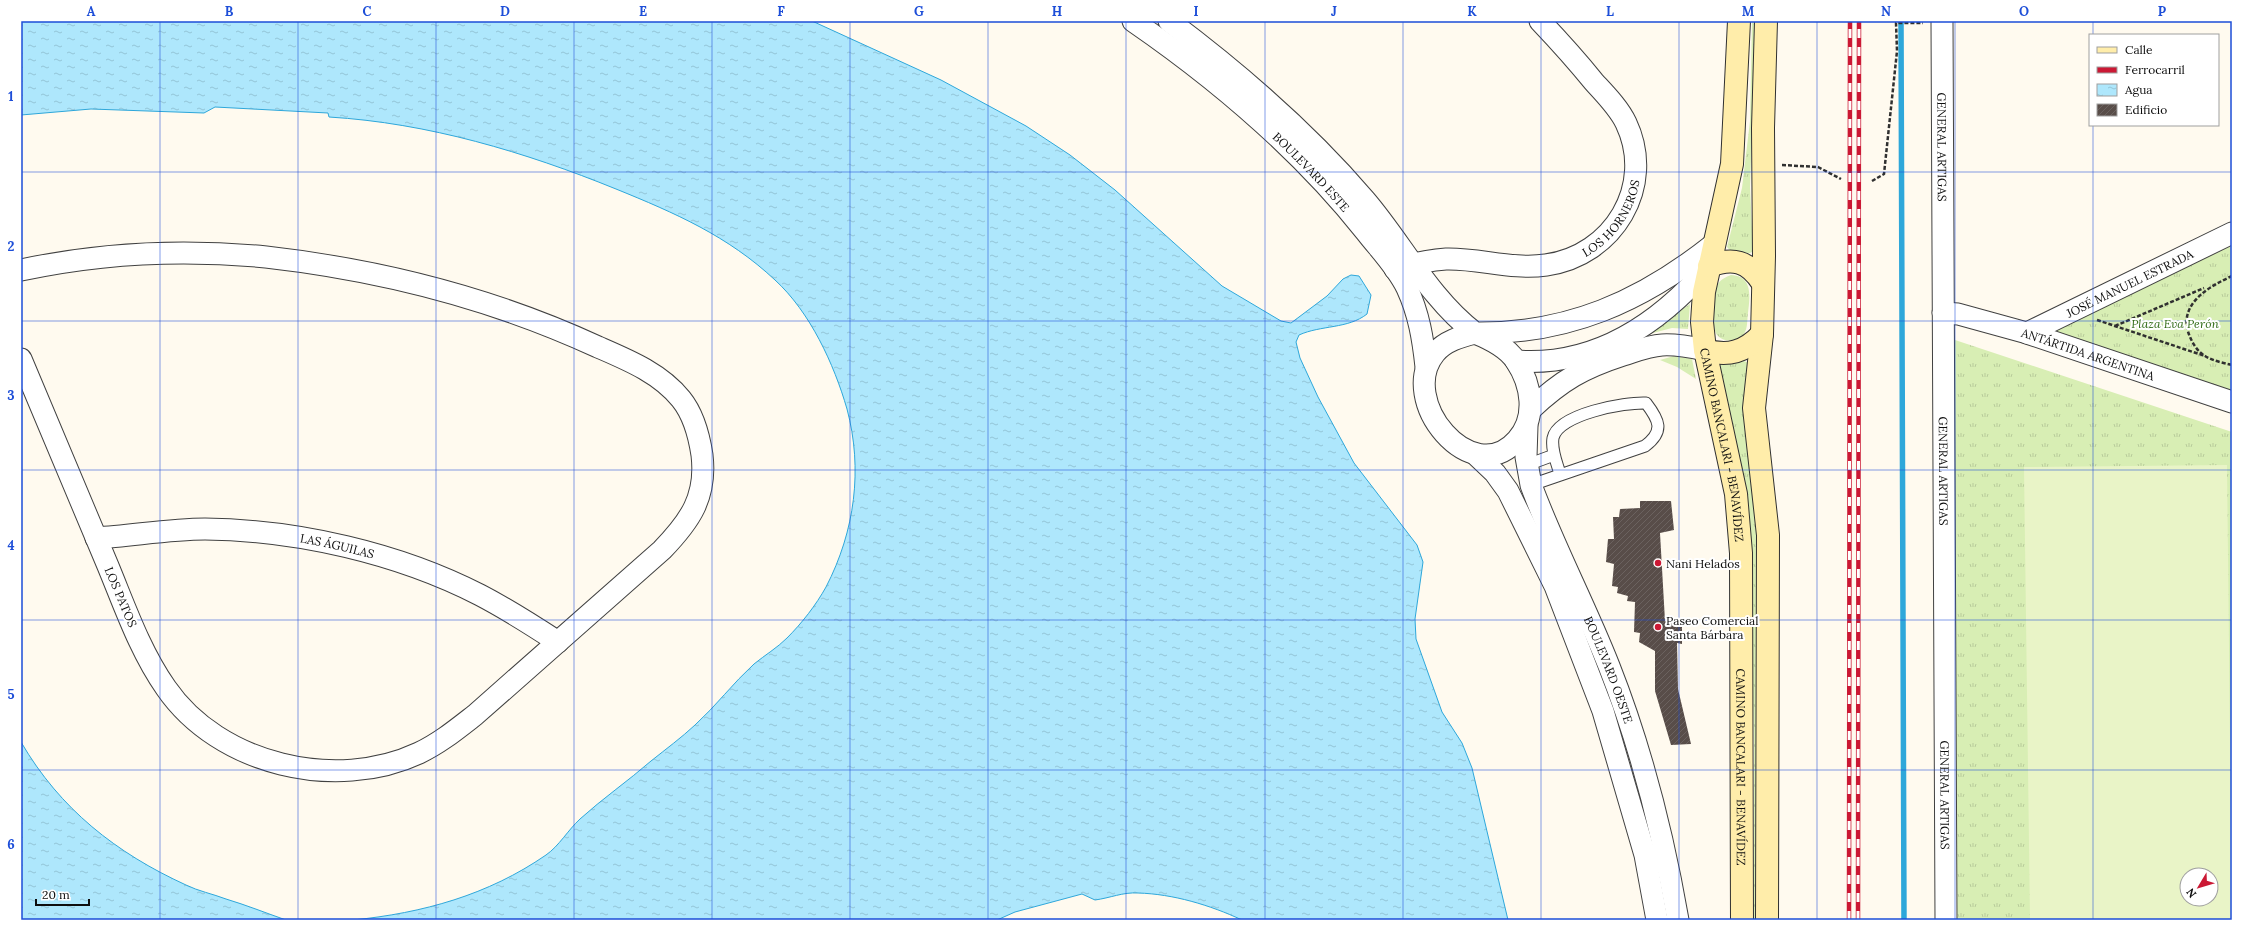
<svg xmlns="http://www.w3.org/2000/svg" width="2253" height="941" viewBox="0 0 2253 941" font-family="Lora,serif">
<defs>
<pattern id="grass-tufts" width="24" height="20" patternUnits="userSpaceOnUse"><rect width="24" height="20" fill="#d8eeb4"/><path d="M3 7l-1-3M5 7V3M7 7l1-3M15 17l-1-3M17 17v-4M19 17l1-3" fill="none" stroke="#b8cb9a"/></pattern>
<pattern id="water-ripples" width="26" height="14" patternUnits="userSpaceOnUse"><rect width="26" height="14" fill="#aee7fc"/><path d="M2 4q2-2 4 0t4 0M15 11q2-2 4 0t4 0" fill="none" stroke="#94c5d7"/></pattern>
<pattern id="building-hatch" width="6" height="6" patternUnits="userSpaceOnUse"><rect width="6" height="6" fill="#584d49"/><path d="M-1 1l2-2M0 6l6-6M5 7l2-2" fill="none" stroke="#6b625f"/></pattern>
</defs>
<rect width="100%" height="100%" fill="#fffaef"/>
<!-- grass -->
<path fill="url(#grass-tufts)" fill-rule="evenodd" d="M1752,21H1756L1750,187L1753,249L1752,252C1746,256 1731,253 1727,247L1742,188L1750,121Z
M2232,233V402L2027,333Z
M1731,275C1753,276 1750,296 1748,313C1747,319 1748,328 1744,334C1737,342 1724,343 1717,335C1711,327 1713,292 1718,284C1721,279 1726,277 1731,275Z
M1690,304L1688,329L1672,328L1649,334L1650,331Z
M1934,333L2232,432V920H1947ZM2187,875H2211V899H2187Z
M1674,356L1692,359L1696,379L1677,367L1660,360Z
M1744,361L1749,363L1759,551V920H1754V745L1750,551L1717,364C1725,360 1735,364 1744,361Z"/>
<!-- pitch -->
<path fill="#e9f4c7" fill-rule="evenodd" d="M2227,465L2232,920H2030L2024,467ZM2187,875H2211V899H2187Z"/>
<!-- water -->
<path fill="url(#water-ripples)" stroke="#2ea7da" d="M21,21H812L941,80L1026,126L1070,155L1115,190L1222,286L1281,321L1291,323L1327,296L1343,279L1351,275L1359,276L1371,295L1367,314C1348,329 1321,325 1299,335L1296,342L1300,358L1318,397L1354,463L1417,545L1423,562L1415,619L1416,639L1442,712L1462,743L1472,768L1508,920H1242C1210,905 1173,894 1138,893C1123,892 1110,898 1095,900L1082,894L1015,912L997,920H353C423,913 488,895 546,855C559,846 568,830 580,819C602,799 628,781 651,761C666,749 681,738 695,725C716,706 733,683 754,664C765,655 777,648 787,638C802,623 816,605 826,587C855,531 863,469 847,409C834,364 810,312 775,280C728,236 675,213 616,189C525,152 428,123 329,117L328,113L215,107L204,113L91,109L21,115Z
M21,742C60,809 116,853 186,885C198,891 213,894 226,899C246,905 266,913 286,920H21Z"/>
<g fill="none" stroke-linecap="round" stroke-linejoin="round">
<!-- stream -->
<path stroke="#2ea7da" stroke-width="5.5" d="M1901,21L1904,920"/>
</g>
<!-- building -->
<path fill="url(#building-hatch)" d="M1640,501H1671L1674,530L1660,533L1665,621L1682,622V644L1677,643L1678,689L1691,744L1671,745L1655,691V651L1639,642L1640,633L1634,632L1635,602L1627,601L1628,596L1617,593L1618,587L1612,586L1614,564L1606,562L1608,539H1614L1613,517H1619L1620,509L1640,508Z"/>
<g fill="none" stroke-linecap="round" stroke-linejoin="round">
<defs>
<path id="lane" d="M1527,465L1554,455
M1531,485L1645,446C1665,431 1659,420 1646,403C1625,402 1558,414 1553,438C1551,450 1557,463 1560,474"/>
<g id="street">
<path id="s1" d="M1133,21C1220,81 1300,149 1366,232C1380,250 1397,267 1407,288C1419,314 1423,339 1426,367"/>
<path d="M1169,21C1241,75 1307,132 1365,200C1402,243 1429,298 1475,333C1568,334 1641,302 1714,244"/>
<path id="s2" d="M1942,21L1946,920"/>
<path id="s3" d="M1395,269C1412,264 1429,260 1446,259C1479,258 1512,270 1546,265C1613,256 1656,186 1626,123C1619,108 1605,94 1594,82C1577,61 1559,41 1540,21"/>
<path d="M21,270C100,253 185,249 266,257C381,270 492,298 598,347C628,360 660,373 681,399C694,415 699,435 702,455C707,497 690,521 662,550L475,715C457,729 440,743 419,753C336,792 219,765 166,688C140,651 125,607 108,566C79,497 50,428 21,359"/>
<path id="s4" d="M1943,313L1958,314L2027,333L2232,402"/>
<path d="M1475,333C1490,339 1507,347 1516,361C1532,385 1537,418 1517,440C1472,491 1396,400 1435,353C1445,341 1460,337 1475,333Z"/>
<path id="s5" d="M2027,333L2232,233"/>
<path d="M1516,361C1596,367 1659,324 1709,266"/>
<path d="M1531,409C1562,380 1583,368 1623,355C1636,351 1648,346 1662,345C1676,344 1691,347 1705,350"/>
<path id="s6" d="M1527,426L1526,457L1531,485C1554,547 1585,605 1609,666C1641,747 1663,834 1678,920"/>
<path d="M1475,454L1495,473L1508,491L1555,586L1603,711L1645,855L1657,920"/>
<path id="s7" d="M96,538C132,536 169,529 205,529C297,530 398,553 480,595C507,609 532,625 558,642"/>
</g>
<g id="secondary">
<path id="s8" d="M1739,21L1732,164L1704,292L1702,322L1705,350L1736,494L1741,553L1742,920"/>
<path d="M1766,21L1763,128L1764,256L1762,334L1754,408L1768,535L1767,920"/>
<path d="M1709,266C1733,257 1748,261 1762,282"/>
<path d="M1705,350C1728,357 1745,352 1762,334"/>
</g>
</defs>
<!-- lane casing -->
<use href="#lane" stroke="#414141" stroke-width="13"/>
<!-- street casing -->
<use href="#street" stroke="#414141" stroke-width="23"/>
<!-- secondary casing -->
<use href="#secondary" stroke="#303030" stroke-width="24"/>
<!-- path -->
<path stroke="#303030" stroke-width="2.5" stroke-dasharray="4 2" stroke-linecap="butt" d="M1782,165L1818,167L1841,179
M1872,181L1884,174L1897,51L1896,23H1923
M2232,276C2208,287 2176,305 2190,337C2193,344 2198,352 2205,356C2213,361 2224,363 2232,365
M2097,320L2205,356
M2115,326L2204,288"/>
<!-- lane -->
<use href="#lane" stroke="#fff" stroke-width="11"/>
<!-- street -->
<use href="#street" stroke="#fff" stroke-width="21"/>
<!-- secondary -->
<use href="#secondary" stroke="#ffedaa" stroke-width="22"/>
<defs>
<path id="rail" d="M1849,920L1850,21
M1858,920L1859,21"/>
</defs>
<!-- rail casing -->
<use href="#rail" stroke="#cb1834" stroke-width="4.5"/>
<!-- rail -->
<use href="#rail" stroke="#fff" stroke-width="3" stroke-dasharray="9" stroke-linecap="butt"/>
</g>
<!-- grid -->
<path fill="none" stroke="#1d4ed8" stroke-width="1" stroke-opacity="0.55" d="M160,21V920M298,21V920M436,21V920M574,21V920M712,21V920M850,21V920M988,21V920M1126,21V920M1265,21V920M1403,21V920M1541,21V920M1679,21V920M1817,21V920M1955,21V920M2093,21V35M2093,125V920M21,172H2232M21,321H2232M21,470H2232M21,620H2232M21,770H2232"/>
<!-- markers -->
<g fill="#cb1834" stroke="#fff" stroke-width="1.5">
<circle cx="1658" cy="563" r="4"/>
<circle cx="1658" cy="627" r="4"/>
</g>
<g text-anchor="middle" dominant-baseline="central" stroke-width="4" stroke-linejoin="round" paint-order="stroke">
<!-- street labels -->
<g font-size="12" fill="#0e0e0e" stroke="#fff">
<text stroke="none"><textPath href="#s2" startOffset="126">GENERAL ARTIGAS</textPath></text>
<text stroke="none"><textPath href="#s1" startOffset="234">BOULEVARD ESTE</textPath></text>
<text stroke="none"><textPath href="#s3" startOffset="238">LOS HORNEROS</textPath></text>
<text stroke="none"><textPath href="#s5" startOffset="114">JOSÉ MANUEL ESTRADA</textPath></text>
<text stroke="none"><textPath href="#s4" startOffset="151">ANTÁRTIDA ARGENTINA</textPath></text>
<text stroke="none"><textPath href="#s8" startOffset="429">CAMINO BANCALARI - BENAVÍDEZ</textPath></text>
<text stroke="none"><textPath href="#s2" startOffset="450">GENERAL ARTIGAS</textPath></text>
<text stroke="none"><textPath href="#s7" startOffset="243">LAS ÁGUILAS</textPath></text>
<text transform="translate(121 597) rotate(67)">LOS PATOS</text>
<text stroke="none"><textPath href="#s6" startOffset="260">BOULEVARD OESTE</textPath></text>
<text stroke="none"><textPath href="#s8" startOffset="753">CAMINO BANCALARI - BENAVÍDEZ</textPath></text>
<text stroke="none"><textPath href="#s2" startOffset="774">GENERAL ARTIGAS</textPath></text>
</g>
<!-- park labels -->
<g font-size="12" font-style="italic" fill="#326c18" stroke="#fff">
<text x="2175" y="323">Plaza Eva Perón</text>
</g>
<!-- poi labels -->
<g font-size="12" fill="#0e0e0e" stroke="#fff" text-anchor="start">
<text x="1666" y="563">Nani Helados</text>
<text x="1666" y="620">Paseo Comercial<tspan x="1666" dy="14">Santa Bárbara</tspan></text>
</g>
</g>
<!-- border -->
<rect width="2253" height="941" fill="none" stroke="#ffffff" stroke-width="44"/>
<!-- legend -->
<rect x="2089" y="34" width="130" height="92" fill="#ffffff" stroke="#9f9f9f"/>
<rect x="2097" y="47" width="20" height="6" fill="#ffedaa" stroke="#9f9f9f"/>
<text x="2125" y="54" font-size="12" fill="#0e0e0e">Calle</text>
<rect x="2097" y="67" width="20" height="6" fill="#cb1834" stroke="#9f9f9f"/>
<text x="2125" y="74" font-size="12" fill="#0e0e0e">Ferrocarril</text>
<rect x="2097" y="84" width="20" height="12" fill="url(#water-ripples)" stroke="#9f9f9f"/>
<text x="2125" y="94" font-size="12" fill="#0e0e0e">Agua</text>
<rect x="2097" y="104" width="20" height="12" fill="url(#building-hatch)" stroke="#9f9f9f"/>
<text x="2125" y="114" font-size="12" fill="#0e0e0e">Edificio</text>
<!-- north arrow -->
<g transform="translate(2199 887) rotate(232)"><circle r="19" fill="#ffffff" stroke="#9f9f9f"/>
<path d="M0-3L7 15L0 10L-7 15Z" fill="#cb1834"/>
<text y="-6" font-size="11" font-weight="bold" text-anchor="middle" fill="#0e0e0e">N</text>
</g>
<!-- scale -->
<path d="M36 899v6h53v-6" fill="none" stroke="#0e0e0e" stroke-width="2"/>
<text x="42" y="899" font-size="12" fill="#0e0e0e" stroke="#ffffff" stroke-width="3" paint-order="stroke">20 m</text>
<rect x="22" y="22" width="2209" height="897" fill="none" stroke="#1d4ed8" stroke-width="1.5"/>
<g font-size="13" text-anchor="middle" font-weight="bold" fill="#1d4ed8">
<text x="91" y="16">A</text>
<text x="229" y="16">B</text>
<text x="367" y="16">C</text>
<text x="505" y="16">D</text>
<text x="643" y="16">E</text>
<text x="781" y="16">F</text>
<text x="919" y="16">G</text>
<text x="1057" y="16">H</text>
<text x="1196" y="16">I</text>
<text x="1334" y="16">J</text>
<text x="1472" y="16">K</text>
<text x="1610" y="16">L</text>
<text x="1748" y="16">M</text>
<text x="1886" y="16">N</text>
<text x="2024" y="16">O</text>
<text x="2162" y="16">P</text>
<text x="11" y="101">1</text>
<text x="11" y="251">2</text>
<text x="11" y="400">3</text>
<text x="11" y="550">4</text>
<text x="11" y="699">5</text>
<text x="11" y="849">6</text>
</g>
</svg>
